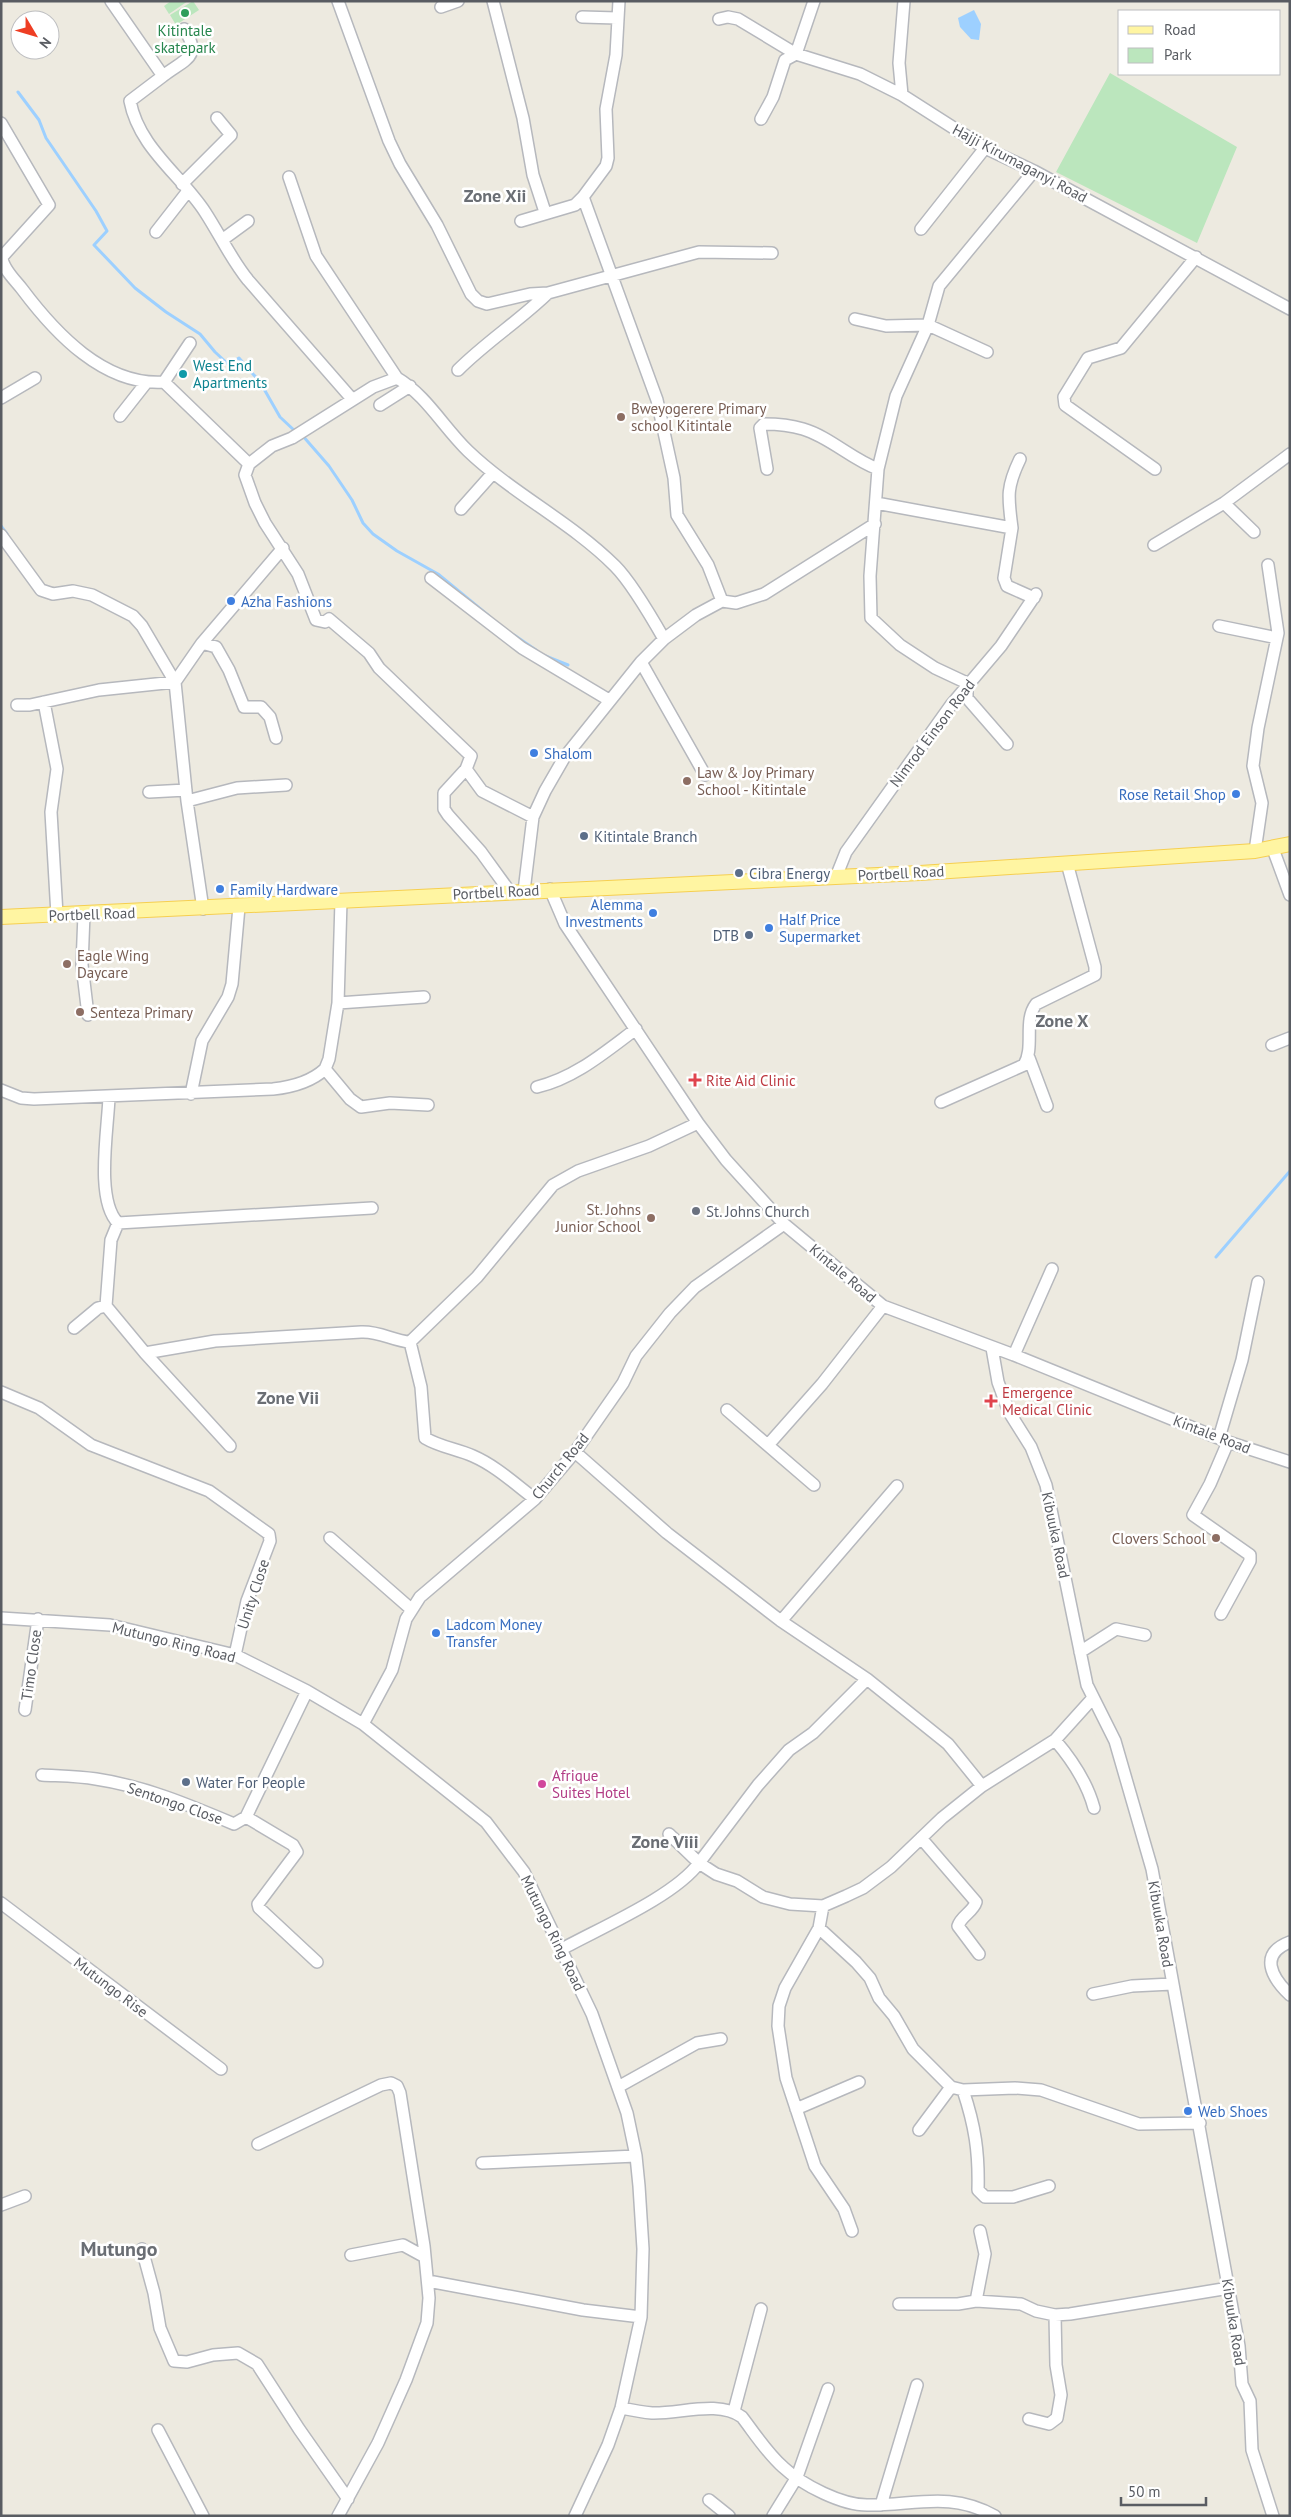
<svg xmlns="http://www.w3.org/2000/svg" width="1291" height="2517" viewBox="0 0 1291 2517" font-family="'PT Sans',sans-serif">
<rect width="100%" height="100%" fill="#edeae0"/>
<!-- green -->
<path fill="#bbe6bd" d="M171,1H188L169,14L164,6Z
M193,1L199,10L176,25L170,15Z
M1110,73L1237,147L1197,243L1056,172Z"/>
<!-- water -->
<path fill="#9dd0ff" d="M974,10L981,24L979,40L971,39L960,27L958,18Z"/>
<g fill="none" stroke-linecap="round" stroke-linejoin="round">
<!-- stream -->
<path stroke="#9dd0ff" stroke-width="3" d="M18,92L39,120L46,138L96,211L107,231L94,245L135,288L166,312L200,334L215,352L229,365L239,358L260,382L280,417L296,432
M302,435L329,466L352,500L363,523L373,534L397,551L438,574L489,616
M1,526L7,534
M514,635L536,650
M543,655L568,665
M1216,1257L1290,1171"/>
<defs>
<path id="minor" d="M111,1L163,76L130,101C139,148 181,175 205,212C220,235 231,259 248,280L352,399
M338,1L389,141L400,164L437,225L471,294L478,301L487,304L530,294L548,293L699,252L772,253
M493,1L523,118L533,175L545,212
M619,1L616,55L606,109L608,158L606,166L583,197L657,400L674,478L677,515L708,565L722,601
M441,7L458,1
M582,17L617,18
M719,19L728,17L738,19L796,54L860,74L902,95L985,148L1034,171L1290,309
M163,76C185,59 203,57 184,29
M902,95L899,63L904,1
M761,119L773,97L785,60L796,54L814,1
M1,123L49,205L2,257C2,268 15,280 22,289C55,333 104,386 164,382L249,464
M289,177L316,256L397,378C426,395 444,428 468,451C513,494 571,522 615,566C632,583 652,618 664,639
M182,184L231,135L217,118
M521,221L575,205L583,197
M921,229L985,148
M156,232L188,191
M222,240L248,221
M855,319L886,326L928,325L987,352
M458,370C486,342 519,321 548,293
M397,378L373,387L292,438L272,446L249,464L245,475L255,503L265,523L298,574L316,620L325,622L329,619L369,653L379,668L471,756L466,769L444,793V809L448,815L481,852L510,892
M164,382L190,343
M1,398L35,378
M380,405L410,386
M120,416L146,383
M767,469L760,428L764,424C777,424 790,425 803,429C830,437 851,459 878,469
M1155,469L1065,405L1064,397L1088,358L1121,348L1196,257
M876,503L1012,528L1004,578L1007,586L1034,598
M1224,503L1254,532
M461,509L493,473
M1012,528C1008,497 1006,488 1020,459
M1,535L41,590L53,594L73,591L92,595L133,616L142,626L175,682L187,801L203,909
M1154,545L1224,503L1290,454
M431,578L522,648L609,700
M1219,626L1277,638
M202,643L216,647L229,670L244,707H261L270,717L276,738
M641,662L705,775
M44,702L57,769L51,812L57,915
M17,705H30L99,690L175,682L202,643L283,548
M1007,744L967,698V683L935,668L900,645L871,618L870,576L878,469L896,396L928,325L939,286L1034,171
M466,769L482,791L533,817
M149,792L186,790
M187,801L237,788L286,785
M1273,849L1290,895
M1255,851L1262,803L1253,766L1258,728L1278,633L1268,565
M836,877L846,852L951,705L1001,646L1036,594
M550,889L565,924L698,1123L726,1160L784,1224L883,1306L1014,1355L1228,1442L1290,1462
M524,891L533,817L545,791L564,758L641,662L664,639L696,615L722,601L736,603L764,594L875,524
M341,901L338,1003L329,1059L325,1069L350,1099L361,1107L390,1103L428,1105
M84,914L82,965L88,1015
M338,1003L424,997
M1272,1045L1290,1038
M1029,1058L1047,1106
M537,1087C575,1078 605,1052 636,1029
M1,1090L21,1098L34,1099L273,1089C292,1087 311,1082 325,1069
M191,1094L202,1041L228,997L232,984L239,907
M109,1097C108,1129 95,1200 118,1223L372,1208
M941,1102L1024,1065C1035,1047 1023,1021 1036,1004L1095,975V967L1067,863
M118,1223L111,1240L106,1306L145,1353L230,1446
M74,1328L98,1308L106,1306
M410,1342L421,1387L425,1438C440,1447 457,1449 473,1456C496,1466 515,1484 535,1499
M992,1348L998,1382L1009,1412L1031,1447L1046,1485L1087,1685L1115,1741L1152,1869L1239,2346L1242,2384L1250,2401L1252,2450L1273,2516
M145,1353L215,1341L361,1332C380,1331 393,1341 410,1342L477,1277L553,1185L578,1171L649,1146L698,1123
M1014,1355L1052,1269
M1,1392L39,1408L91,1445L209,1491L269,1534L270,1541L247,1601L235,1655
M727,1410L814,1485
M1219,1438L1242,1360L1258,1282
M768,1445L822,1384L883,1306
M575,1452L667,1533L781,1621L867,1679L948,1744L982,1786
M330,1538L411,1609
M1221,1614L1250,1561V1555L1193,1515L1210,1484L1228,1442
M1,1618L110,1625L235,1655L307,1691L363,1724L486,1822L524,1872L592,2014L627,2113L636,2156L639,2186L643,2249L641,2317L621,2408L608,2445L575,2516
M781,1621L897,1486
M1080,1652L1116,1629L1145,1635
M25,1710L38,1619
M363,1724L392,1670L406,1619L420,1597L535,1499L575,1452L623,1383L636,1356L670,1313L695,1287L784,1224
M1055,1740C1073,1761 1087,1782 1094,1808
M42,1775C60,1776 78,1776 96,1779C144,1786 189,1805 234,1824L246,1817L307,1691
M246,1817L293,1845L297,1852L258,1904L259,1908L317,1962
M669,1834L699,1863L758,1785L789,1750L813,1733L867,1679
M921,1838L976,1902C973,1912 961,1916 958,1926L979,1954
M1,1903L221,2069
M823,1906L819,1928L785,1988L779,2006L778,2026L786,2078L815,2166L844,2209L852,2231
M819,1928L856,1962L870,1978L879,1998L894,2016L913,2049L951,2087L963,2090L1015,2088L1041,2090L1139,2124L1200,2123
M1290,1942C1258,1954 1272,1978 1290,1995
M562,1949C600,1928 675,1896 699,1863L716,1874L737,1881L763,1897L790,1904L823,1906L846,1896L863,1888L891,1867L942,1818L982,1786L1055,1740L1092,1699
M1093,1994L1132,1986L1172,1984
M618,2087L697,2043L721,2039
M963,2090C975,2126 979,2152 978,2190L985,2197H1013L1049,2186
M796,2109L859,2082
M919,2130L951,2087
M258,2144L381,2085L391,2083L397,2086L400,2093L424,2246L429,2298L427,2323L406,2380L378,2443L338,2516
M482,2163L636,2156
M1,2205L25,2196
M142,2249L154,2293L160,2328L174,2361L187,2362L213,2355L238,2353L257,2364L299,2429L348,2499
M351,2255L403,2245L425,2257
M428,2281L583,2310L641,2317
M976,2301L1021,2304L1036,2311L1055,2315L1070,2314L1229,2288
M899,2304H958L976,2301L985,2254L980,2231
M621,2408C631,2410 641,2412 652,2413C680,2414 718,2400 742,2417C755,2434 767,2453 783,2467C802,2485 843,2506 869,2505C916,2505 950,2491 995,2516
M734,2411L761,2309
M1029,2419L1049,2424L1057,2418L1061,2395L1056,2365L1055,2315
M158,2430L203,2516
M709,2500L729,2516
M881,2505L917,2385
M773,2516L797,2477L828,2389"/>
<path id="major" d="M1,917L920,873L1255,851L1290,844"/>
</defs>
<!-- minor casing -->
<use href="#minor" stroke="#b6b8bd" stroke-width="14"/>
<!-- major casing -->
<use href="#major" stroke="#f6cf50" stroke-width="16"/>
<!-- minor -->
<use href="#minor" stroke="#fff" stroke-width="11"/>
<!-- major -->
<use href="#major" stroke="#fff5a2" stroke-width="14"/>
</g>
<!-- markers -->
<circle fill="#2e9e5b" stroke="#fff" stroke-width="2" cx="185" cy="13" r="5"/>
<circle fill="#0f9aa8" stroke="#fff" stroke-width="2" cx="183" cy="374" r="5"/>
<g fill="#8d6e63" stroke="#fff" stroke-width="2">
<circle cx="621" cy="417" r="5"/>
<circle cx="687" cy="781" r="5"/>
<circle cx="67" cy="964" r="5"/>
<circle cx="80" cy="1012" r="5"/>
<circle cx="651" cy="1218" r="5"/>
<circle cx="1216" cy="1538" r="5"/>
</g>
<g fill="#3f7fe0" stroke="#fff" stroke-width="2">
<circle cx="231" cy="601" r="5"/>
<circle cx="534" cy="753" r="5"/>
<circle cx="1236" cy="794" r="5"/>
<circle cx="220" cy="889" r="5"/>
<circle cx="653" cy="913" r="5"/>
<circle cx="769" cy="928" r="5"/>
<circle cx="436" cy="1633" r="5"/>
<circle cx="1188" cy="2111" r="5"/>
</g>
<g fill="#5c6f8a" stroke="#fff" stroke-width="2">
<circle cx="584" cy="836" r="5"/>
<circle cx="739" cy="873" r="5"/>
<circle cx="749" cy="935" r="5"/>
<circle cx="186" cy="1782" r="5"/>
</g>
<g fill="#e0444e" stroke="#fff" stroke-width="2">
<path d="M692.5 1072.5h5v5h5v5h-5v5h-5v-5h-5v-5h5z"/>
<path d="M988.5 1393.5h5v5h5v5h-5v5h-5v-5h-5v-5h5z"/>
</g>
<circle fill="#6b7280" stroke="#fff" stroke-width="2" cx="696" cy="1211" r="5"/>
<circle fill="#d1479c" stroke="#fff" stroke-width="2" cx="542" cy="1784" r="5"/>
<g text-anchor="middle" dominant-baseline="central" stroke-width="5" stroke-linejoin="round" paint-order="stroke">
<!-- leisure labels -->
<g font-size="15" fill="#27864d" stroke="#fff">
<text x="185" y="30">Kitintale<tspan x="185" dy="17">skatepark</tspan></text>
</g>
<!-- street labels -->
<g font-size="15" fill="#595c62" stroke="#fff">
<text transform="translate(1020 163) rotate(28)">Hajji Kirumaganyi Road</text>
<text transform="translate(932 733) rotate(-53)">Nimrod Einson Road</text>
<text transform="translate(901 873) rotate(-3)">Portbell Road</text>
<text transform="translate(496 892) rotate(-3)">Portbell Road</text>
<text transform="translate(92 914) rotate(-2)">Portbell Road</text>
<text transform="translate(843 1273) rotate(40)">Kintale Road</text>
<text transform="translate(1212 1434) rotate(21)">Kintale Road</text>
<text transform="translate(560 1466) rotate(-51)">Church Road</text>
<text transform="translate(1056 1535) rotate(78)">Kibuuka Road</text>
<text transform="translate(253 1594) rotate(-72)">Unity Close</text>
<text transform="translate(174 1642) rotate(14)">Mutungo Ring Road</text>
<text transform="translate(31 1665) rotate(-82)">Timo Close</text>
<text transform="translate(175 1803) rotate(19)">Sentongo Close</text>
<text transform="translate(1161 1924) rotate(80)">Kibuuka Road</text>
<text transform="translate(553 1933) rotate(64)">Mutungo Ring Road</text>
<text transform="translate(111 1987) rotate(37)">Mutungo Rise</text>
<text transform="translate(1234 2322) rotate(81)">Kibuuka Road</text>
</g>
<!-- culture labels -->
<g font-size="15" fill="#0d838f" stroke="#fff" text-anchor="start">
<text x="193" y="365">West End<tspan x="193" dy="17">Apartments</tspan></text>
</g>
<!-- education labels -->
<g font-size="15" fill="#785e54" stroke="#fff" text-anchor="start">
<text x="631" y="408">Bweyogerere Primary<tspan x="631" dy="17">school Kitintale</tspan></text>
<text x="697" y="772">Law &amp; Joy Primary<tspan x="697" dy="17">School - Kitintale</tspan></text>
<text x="77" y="955">Eagle Wing<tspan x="77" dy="17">Daycare</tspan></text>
<text x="90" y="1012">Senteza Primary</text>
<text x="641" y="1209" text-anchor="end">St. Johns<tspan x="641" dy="17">Junior School</tspan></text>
<text x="1206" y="1538" text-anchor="end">Clovers School</text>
</g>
<!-- shop labels -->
<g font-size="15" fill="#366cbe" stroke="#fff" text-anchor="start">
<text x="241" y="601">Azha Fashions</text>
<text x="544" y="753">Shalom</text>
<text x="1226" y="794" text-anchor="end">Rose Retail Shop</text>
<text x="230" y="889">Family Hardware</text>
<text x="643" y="904" text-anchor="end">Alemma<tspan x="643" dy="17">Investments</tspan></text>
<text x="779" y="919">Half Price<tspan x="779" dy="17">Supermarket</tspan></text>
<text x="446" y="1624">Ladcom Money<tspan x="446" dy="17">Transfer</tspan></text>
<text x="1198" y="2111">Web Shoes</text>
</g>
<!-- service labels -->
<g font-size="15" fill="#4e5e75" stroke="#fff" text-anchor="start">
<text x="594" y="836">Kitintale Branch</text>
<text x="749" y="873">Cibra Energy</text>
<text x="739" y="935" text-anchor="end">DTB</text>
<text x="196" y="1782">Water For People</text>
</g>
<!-- health labels -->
<g font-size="15" fill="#be3a42" stroke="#fff" text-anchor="start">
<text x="706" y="1080">Rite Aid Clinic</text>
<text x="1002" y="1392">Emergence<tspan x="1002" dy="17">Medical Clinic</tspan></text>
</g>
<!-- worship labels -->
<g font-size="15" fill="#5b616d" stroke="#fff" text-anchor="start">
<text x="706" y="1211">St. Johns Church</text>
</g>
<!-- hotel labels -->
<g font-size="15" fill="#b23c85" stroke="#fff" text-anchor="start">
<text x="552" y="1775">Afrique<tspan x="552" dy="17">Suites Hotel</tspan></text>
</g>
<!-- quarter labels -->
<g font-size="18" font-weight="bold" fill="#6a6e74" stroke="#fff">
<text x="495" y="195">Zone Xii</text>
<text x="1062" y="1020">Zone X</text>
<text x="288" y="1397">Zone Vii</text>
<text x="665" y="1841">Zone Viii</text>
</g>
<!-- district labels -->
<g font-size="20" font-weight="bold" fill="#6a6e74" stroke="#fff">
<text x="119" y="2249">Mutungo</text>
</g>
</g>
<!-- border -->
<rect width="1291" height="2517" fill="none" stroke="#595c62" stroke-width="5"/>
<!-- legend -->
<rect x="1118" y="10" width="162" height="65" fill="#ffffff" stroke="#bdbec0"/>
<rect x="1128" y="26" width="25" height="8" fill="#fff5a2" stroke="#bdbec0"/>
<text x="1164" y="35" font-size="15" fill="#595c62">Road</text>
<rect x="1128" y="48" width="25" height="15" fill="#bbe6bd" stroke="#bdbec0"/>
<text x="1164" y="60" font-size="15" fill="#595c62">Park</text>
<!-- north arrow -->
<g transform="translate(35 35) rotate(128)"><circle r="24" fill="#ffffff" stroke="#bdbec0"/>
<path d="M0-4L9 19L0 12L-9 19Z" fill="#ee3e24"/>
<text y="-8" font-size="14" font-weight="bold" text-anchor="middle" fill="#595c62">N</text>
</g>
<!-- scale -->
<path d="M1121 2497v8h85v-8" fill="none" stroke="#595c62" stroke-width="2.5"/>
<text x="1128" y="2497" font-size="15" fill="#595c62" stroke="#ffffff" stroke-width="4" paint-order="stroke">50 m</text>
</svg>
